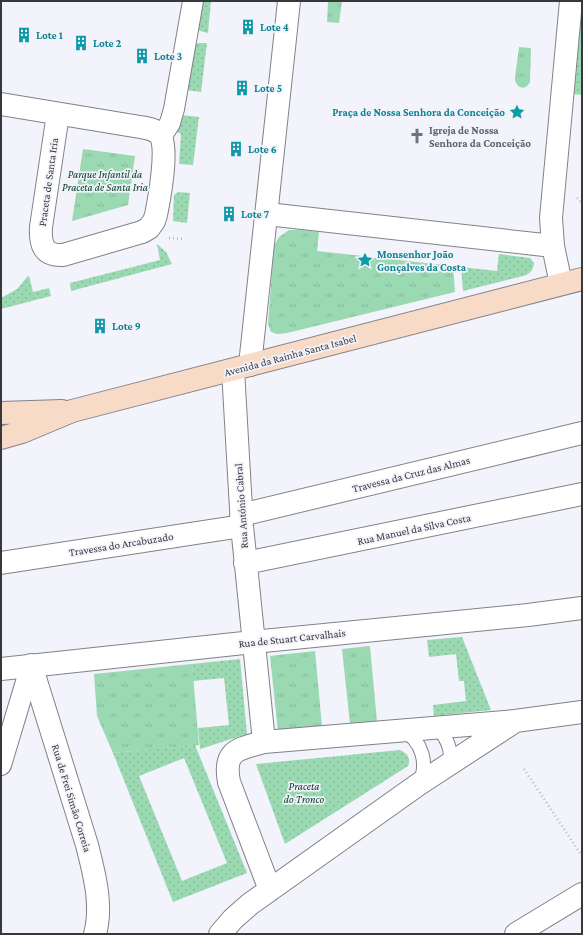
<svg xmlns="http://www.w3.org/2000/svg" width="583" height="935" viewBox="0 0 583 935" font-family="'Crimson Pro',serif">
<defs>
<pattern id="grass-tufts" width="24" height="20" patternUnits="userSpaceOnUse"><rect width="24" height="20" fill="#9ad9b2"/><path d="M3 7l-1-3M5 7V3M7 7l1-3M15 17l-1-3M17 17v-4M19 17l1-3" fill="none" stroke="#85bb9a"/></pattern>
<pattern id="garden-dots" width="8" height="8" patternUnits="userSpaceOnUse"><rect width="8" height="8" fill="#9ad9b2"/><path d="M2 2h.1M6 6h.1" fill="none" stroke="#85bb9a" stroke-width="1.8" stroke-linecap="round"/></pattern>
</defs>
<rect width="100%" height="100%" fill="#f2f3fb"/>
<!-- grass -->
<path fill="url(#grass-tufts)" d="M328,1H342L339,23L327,22Z
M519,47L531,48L530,82C527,88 523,89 518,86L515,81V77Z
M83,149L135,156L128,205L72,221Z
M289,230H302L319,232L317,251L453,266L455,292L287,333L277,334L271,332L268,324L274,246L279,237Z
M370,646L377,722L350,724L342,649Z
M315,651L322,727L278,732L270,656Z
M192,664L199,745L113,753L97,716L94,674Z"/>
<!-- garden -->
<path fill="url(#garden-dots)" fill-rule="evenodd" d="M198,1H211L208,33L200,31L196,28Z
M582,3V95L573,94Z
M198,43H207L201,92L185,90L195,45Z
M181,115L199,117L193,165L179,164L181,134L175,131Z
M178,192L190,193L187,223L173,221L174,195Z
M157,244L166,252L172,264L71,291L70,283L160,260Z
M499,254L530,258L534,263C533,271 530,274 523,276L463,291L461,267L497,271Z
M29,276L33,292L49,288L51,296L1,309V298L17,289L27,277Z
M462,637L491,710L434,716L433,705L466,701L464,681H459L456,654L429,657L427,640Z
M240,659L247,734L200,749L198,728L229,725L224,678L193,681L192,664Z
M195,745L247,873L173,902L113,753ZM184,758L227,863L182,881L139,776Z
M400,750C408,754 411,758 408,766L285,844L256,764Z"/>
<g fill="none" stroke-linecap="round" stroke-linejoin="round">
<defs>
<path id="service" d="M438,728C447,739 453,750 449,765
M403,730C422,741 429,764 419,784"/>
<path id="pedestrian" d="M161,137L170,123L174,109L193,1
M1,765L31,665"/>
<path id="minor" d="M1,104L140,127C147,128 155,129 160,135C169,146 159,200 156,215L154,221L149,228L142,232L63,255C43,256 40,244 41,227L58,114
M267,214L553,246
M561,284L553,246L551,218L571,1
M250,365L289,1
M233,370L242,526L264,742
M241,515L582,433
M1,563L242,526
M245,563L582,494
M31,665L87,845C94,873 103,905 95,934
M1,669L253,642L528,615L582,608
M270,890L229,782C223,750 238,749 264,742L515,721L582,712
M220,934L233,919L250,904L419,784L514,722
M516,934L582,894"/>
<path id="secondary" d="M1,413L62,411
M1,438L22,432L72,411L582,279"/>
</defs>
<!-- service casing -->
<use href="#service" stroke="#818289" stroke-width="15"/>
<!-- pedestrian casing -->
<use href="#pedestrian" stroke="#818289" stroke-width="22"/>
<!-- minor casing -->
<use href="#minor" stroke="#818289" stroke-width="24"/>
<!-- secondary casing -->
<use href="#secondary" stroke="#818289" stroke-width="24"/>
<!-- path -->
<path stroke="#b7b8bf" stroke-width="2.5" stroke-dasharray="1 3" stroke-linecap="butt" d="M577,198L582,203
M169,238L185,239
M524,769L582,856"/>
<!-- service -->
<use href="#service" stroke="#fff" stroke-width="13"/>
<!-- pedestrian -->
<use href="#pedestrian" stroke="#fff" stroke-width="20"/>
<!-- minor -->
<use href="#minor" stroke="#fff" stroke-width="22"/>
<!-- secondary -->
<use href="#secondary" stroke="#f8dbc6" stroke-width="22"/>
</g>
<!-- icons -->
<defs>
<symbol id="building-bare" viewBox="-9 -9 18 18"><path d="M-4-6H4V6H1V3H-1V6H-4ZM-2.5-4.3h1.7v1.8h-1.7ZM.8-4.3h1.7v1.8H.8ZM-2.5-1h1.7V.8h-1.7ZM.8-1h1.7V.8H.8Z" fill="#0f9aa8" stroke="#f2f3fb" stroke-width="2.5" paint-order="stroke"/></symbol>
<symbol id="sight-bare" viewBox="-9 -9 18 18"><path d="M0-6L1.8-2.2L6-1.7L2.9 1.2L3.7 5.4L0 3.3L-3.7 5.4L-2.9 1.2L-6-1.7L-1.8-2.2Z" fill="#0f9aa8" stroke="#f2f3fb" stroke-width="2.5" paint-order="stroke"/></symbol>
<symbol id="church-bare" viewBox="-9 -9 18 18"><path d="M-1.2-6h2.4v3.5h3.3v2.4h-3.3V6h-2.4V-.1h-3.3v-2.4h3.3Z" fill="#6b7280" stroke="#f2f3fb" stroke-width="2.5" paint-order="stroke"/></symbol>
</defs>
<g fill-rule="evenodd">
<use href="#building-bare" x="237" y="16" width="22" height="22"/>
<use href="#building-bare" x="13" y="24" width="22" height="22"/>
<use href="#building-bare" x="70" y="32" width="22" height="22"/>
<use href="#building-bare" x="131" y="45" width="22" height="22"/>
<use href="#building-bare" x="231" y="77" width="22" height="22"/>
<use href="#sight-bare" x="506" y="101" width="22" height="22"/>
<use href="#church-bare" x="406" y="125" width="22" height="22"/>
<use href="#building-bare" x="225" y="138" width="22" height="22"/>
<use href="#building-bare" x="218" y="203" width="22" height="22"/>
<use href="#sight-bare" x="354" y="249" width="22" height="22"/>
<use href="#building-bare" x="89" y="315" width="22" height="22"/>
</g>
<g text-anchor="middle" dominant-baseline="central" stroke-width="3.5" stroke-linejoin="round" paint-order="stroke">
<!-- culture labels -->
<g font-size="11" font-weight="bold" fill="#0d838f" stroke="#f2f3fb" text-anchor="start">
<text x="260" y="27">Lote 4</text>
<text x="36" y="35">Lote 1</text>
<text x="93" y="43">Lote 2</text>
<text x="154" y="56">Lote 3</text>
<text x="254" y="88">Lote 5</text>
<text x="505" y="112" text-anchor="end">Praça de Nossa Senhora da Conceição</text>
<text x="248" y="149">Lote 6</text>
<text x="241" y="214">Lote 7</text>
<text x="377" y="254">Monsenhor João<tspan x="377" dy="13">Gonçalves da Costa</tspan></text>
<text x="112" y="326">Lote 9</text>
</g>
<!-- worship labels -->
<g font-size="11" font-weight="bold" fill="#5b616d" stroke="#f2f3fb" text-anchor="start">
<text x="429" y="130">Igreja de Nossa<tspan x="429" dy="13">Senhora da Conceição</tspan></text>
</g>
<!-- park labels -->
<g font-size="11" font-style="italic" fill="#01381f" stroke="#f2f3fb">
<text x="105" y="174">Parque Infantil da<tspan x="105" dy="13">Praceta de Santa Iria</tspan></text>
<text x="304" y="786">Praceta<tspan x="304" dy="13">do Tronco</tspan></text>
</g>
<!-- street labels -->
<g font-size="11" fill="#37383b" stroke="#f2f3fb">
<text transform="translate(48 182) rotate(-82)">Praceta de Santa Iria</text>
<text transform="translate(290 355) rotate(-15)">Avenida da Rainha Santa Isabel</text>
<text transform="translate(411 474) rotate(-14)">Travessa da Cruz das Almas</text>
<text transform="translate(241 506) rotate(-94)">Rua António Cabral</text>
<text transform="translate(414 529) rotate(-12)">Rua Manuel da Silva Costa</text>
<text transform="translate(121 544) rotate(-9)">Travessa do Arcabuzado</text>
<text transform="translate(292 638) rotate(-6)">Rua de Stuart Carvalhais</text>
<text transform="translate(72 798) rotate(73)">Rua de Frei Simão Correia</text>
</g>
</g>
<!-- border -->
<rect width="583" height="935" fill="none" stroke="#37383b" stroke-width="4"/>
</svg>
